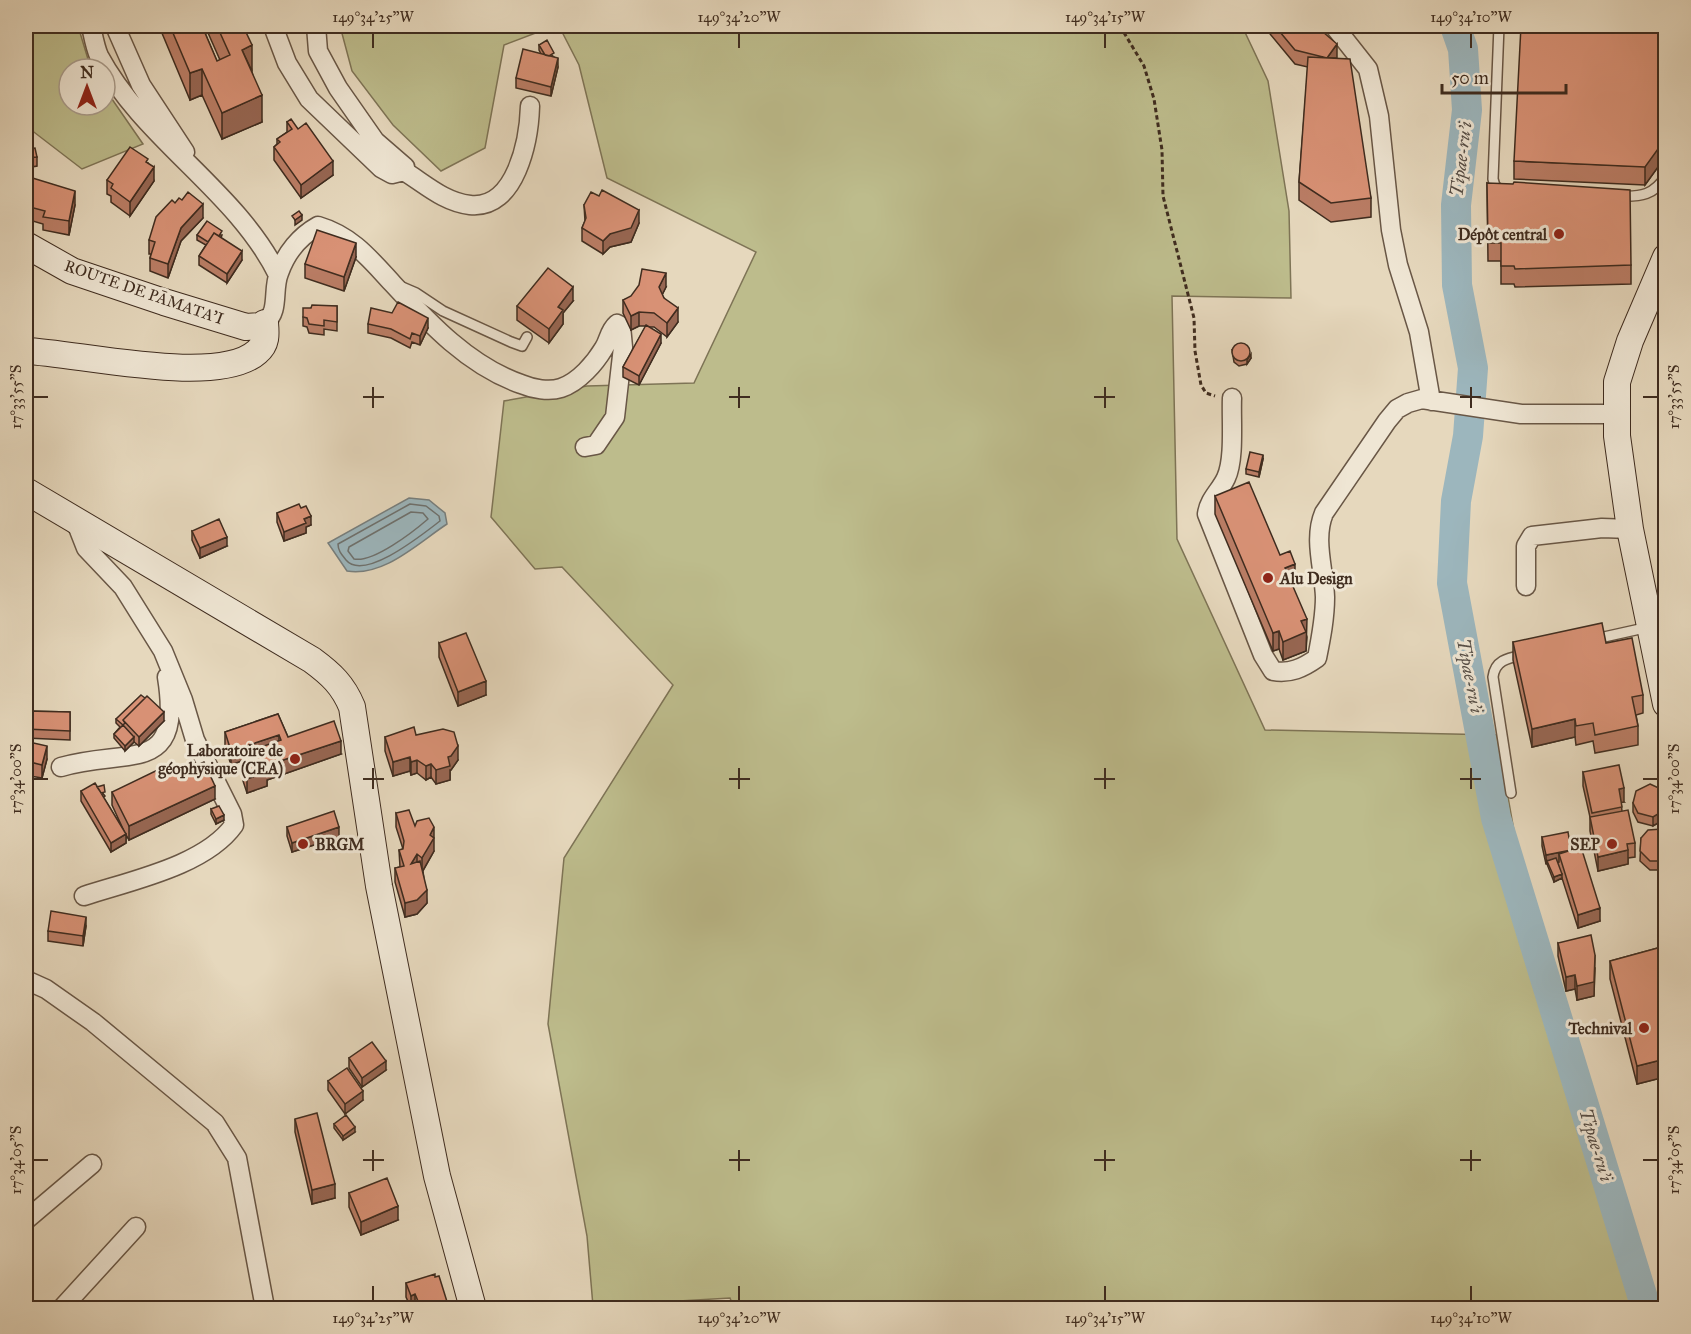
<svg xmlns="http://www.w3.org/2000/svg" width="1691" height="1334" viewBox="0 0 1691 1334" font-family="'IM FELL Great Primer',serif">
<rect width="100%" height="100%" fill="#e6d8bd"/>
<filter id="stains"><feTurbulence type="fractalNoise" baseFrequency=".00333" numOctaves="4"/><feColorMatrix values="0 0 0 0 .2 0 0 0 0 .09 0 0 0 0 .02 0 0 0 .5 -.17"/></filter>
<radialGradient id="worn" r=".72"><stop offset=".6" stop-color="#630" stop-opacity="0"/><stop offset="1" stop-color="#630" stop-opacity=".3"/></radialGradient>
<!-- green -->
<path fill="#bdbc8c" stroke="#7e7456" stroke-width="1.5" d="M26,26H78L91,69H69V105H105V89L143,144L82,169L26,126Z
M340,26H554L504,45L485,148L441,171L393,125L352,71Z
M559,26H1242L1268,81L1289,211L1291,298L1172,296L1177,539L1265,730L1497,735L1530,921L1660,1308H734L730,1298L593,1306L587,1236L548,1024L564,858L673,685L562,567L535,569L491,517L504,401L587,386L694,383L756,252L607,178L579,65Z"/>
<!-- water -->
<path fill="#9cb6bd" stroke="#777f7e" stroke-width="1.5" d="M409,498L429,500L445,513L447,524C418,543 384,577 347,571L328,543Z"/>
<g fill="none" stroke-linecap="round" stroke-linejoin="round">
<!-- shore -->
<path stroke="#6e716e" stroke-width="1.5" d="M410,504L426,506L439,516L440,521C423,534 364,582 346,560C342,555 338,551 338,544Z
M411,512L423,513L428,519C413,532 373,563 354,559L348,551L349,547Z"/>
<!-- river -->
<path stroke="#9cb6bd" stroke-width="30" d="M1455,26L1463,49L1467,110L1456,205L1457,285L1473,368L1468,436L1456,501L1452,583L1496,818L1646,1308"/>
<defs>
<path id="lane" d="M1499,26L1493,179L1495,186L1501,190
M1620,196C1641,197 1654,195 1666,176
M402,287L416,293L443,311L511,342L522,346L527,337
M1595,639L1649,627
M1511,793L1493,677C1495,660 1508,658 1523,655"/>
<path id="street" d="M91,26C93,35 95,47 99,56C144,140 237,191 278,275
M115,26L141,85L185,152
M273,26L287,63L309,99L381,168L392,174L404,171L405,167L375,141L338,88L318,51L316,26
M1334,26L1368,69L1379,116L1391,230L1398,265L1419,332L1431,401
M404,171C425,184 444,202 470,205C516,210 529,140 530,106
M265,323C280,311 272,290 279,273C286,253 300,236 318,226C352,236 370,259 393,284C429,323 469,366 521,384C533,389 549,392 561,388C579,382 595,363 604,348C609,340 609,331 617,324L621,326L623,347L615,417L596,445L585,447
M1232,398C1231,419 1235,459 1226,478C1220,491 1209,499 1207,514L1263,655L1273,671C1290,674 1303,668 1317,658C1321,638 1325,618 1325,597C1324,569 1313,539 1324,513L1387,421L1397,409L1408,403L1422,399L1521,414H1617
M75,520L86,548L123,587L163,651L183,700L195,740L232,814L234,825C205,866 129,881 84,896
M1526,586V546L1532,536L1602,528L1630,529
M61,767C129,747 183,777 167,677
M26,980L46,989L93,1022L215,1123L237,1158L265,1308
M26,1220L92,1164
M62,1308L136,1227"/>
<path id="secondary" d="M26,245L72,271L164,302L246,327L260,326L265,323C266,334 267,344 257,352C218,387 78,353 26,351
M1666,257L1630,341L1617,382V436L1630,529L1666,704
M26,491L312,660C331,674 343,685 352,707L379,886L437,1176L473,1308"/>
</defs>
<!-- lane casing -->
<use href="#lane" stroke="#695746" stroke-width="12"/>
<!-- street casing -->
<use href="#street" stroke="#695746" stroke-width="21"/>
<!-- secondary casing -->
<use href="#secondary" stroke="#3f2c1f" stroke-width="28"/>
<!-- path -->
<path stroke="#3f2c1f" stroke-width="3" stroke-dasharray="4.5 3" stroke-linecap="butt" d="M1120,26L1144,66L1154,99L1162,150L1163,196L1194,318L1195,351L1201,385L1206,393L1215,396"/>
<!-- lane -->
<use href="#lane" stroke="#efe6d4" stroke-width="9"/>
<!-- street -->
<use href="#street" stroke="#efe6d4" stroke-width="18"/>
<!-- secondary -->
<use href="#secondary" stroke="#efe6d4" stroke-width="26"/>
</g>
<!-- wall -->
<path fill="#ba7d65" stroke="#3f2c1f" stroke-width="1.5" d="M159,26H202L217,61L220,60L205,26H243L262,122L222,139L202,95L190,100Z
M1265,26H1316L1336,58L1371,198V217L1331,222L1299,200V182L1308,67L1295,64L1266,29Z
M539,45L554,57L558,67L551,96L516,88V78L541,54L539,50Z
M287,122L298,129L333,175L301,198L274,160V147L277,144V139L287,132Z
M26,146V149L37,157V166L26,168Z
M1514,161L1658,167L1645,185L1514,179Z
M148,163L154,181L130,216L111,202V196L107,194V180Z
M26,177L75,205L69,235L43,230V224L26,219Z
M1487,183L1631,265V284L1515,287L1514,284H1501V261H1488Z
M175,203L203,218L181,241L168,278L150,271V258L151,254H149V240Z
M584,205L639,223L631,242L610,247L603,254L582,241V228L585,221Z
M197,235H222L221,238L242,260L227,283L199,265V256L206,245L197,240Z
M356,257L344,291L305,278V264Z
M666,287L662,295L678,322L667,337L654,327H649L661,343L639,385L623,377V367L646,326H639L631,330L623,313V300Z
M573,301L563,313V324L549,343L517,320V306Z
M337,306V331L324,329V335L309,333L307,327L303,326V317L311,308Z
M368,324L428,328L420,345L412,342L410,348L391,338L368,333Z
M1232,350L1251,358L1247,364L1239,366L1234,362Z
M1263,459L1259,477L1246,474V469Z
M1215,496L1280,555L1295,582L1292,584L1307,637L1306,651L1283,660L1279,649L1273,651L1215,514Z
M301,508L311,525L306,527V533L284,541L277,522V513Z
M192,531L227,546L200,558L192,540Z
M1513,642L1606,643L1643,695V713L1636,715L1638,726V745L1595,753L1593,741L1576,745L1575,737L1532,747L1513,660Z
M439,643L486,695L458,706L439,657Z
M26,711L70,712V740L26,738Z
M278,714L288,737L341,754L267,780V786L247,793L243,781L244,760L231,765L225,746V732Z
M116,719L164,721L139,746L134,742L125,751L114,738V734L120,727L116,723Z
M416,735L458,760L451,770H450V780L436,784L431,777L426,780L417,773L411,775L410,771L393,776L385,751V737Z
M26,755L47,759L42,778L30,776Z
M1583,772L1624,802H1621L1622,811L1635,843V857L1628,858V864L1598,871L1590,831V817L1583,786Z
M176,775L215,799L129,840L126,835V843L111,852L81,801V791L98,787L105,796L103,797L124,831L112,805V792Z
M1633,803L1663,820L1653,826L1638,822L1633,812Z
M211,809L224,820L216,824L211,814Z
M396,813L415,826L434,851L423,871L427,903L417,914L405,917L395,882V868L400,867L399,850L403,849L396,827Z
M287,827L339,837L292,852L287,836Z
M1665,832V868L1664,870H1650L1640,861L1641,838Z
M1542,837L1571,850L1600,921L1578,928L1562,878L1554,882L1547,864H1546L1542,846Z
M86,926L83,946L48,941V931Z
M1558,943L1595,968L1594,996L1577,1000L1575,989L1566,991L1558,956Z
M1665,946V1077L1637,1084L1610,979V961Z
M349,1058L386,1070L362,1087L349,1068Z
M328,1081L363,1100L345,1114L328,1090Z
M295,1119L335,1198L312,1204L295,1132Z
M334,1124L355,1132L343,1140L334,1128Z
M349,1193L398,1220L361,1235L349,1207Z
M435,1277L449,1308H411L406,1297V1283Z"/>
<!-- shaded-wall -->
<path fill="#976652" stroke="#3f2c1f" stroke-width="1.5" d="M1665,26V31L1658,167L1645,185V167Z
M1337,44V58H1327Z
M252,45V71L242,50Z
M558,58V67L551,96V87Z
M202,69V95L190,100V73Z
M262,95V122L222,139V113Z
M333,161V175L301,198V185Z
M154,167V181L130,216V202Z
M75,191V205L69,235V221Z
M203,204V218L181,241L168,278V264L181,228Z
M639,210V223L631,242L610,247L603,254V241L610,234Z
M302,215V220L295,225V220Z
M356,243V257L344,291V277Z
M242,251V260L227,283V274Z
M666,273V287L659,301V287Z
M573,287V301L563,313V324L549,343V329L558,307Z
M678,308V322L667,337V323Z
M639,312V326L631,330V316Z
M428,318V328L420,345V336Z
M661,334V343L639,385V376Z
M1251,354V358L1247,364V360Z
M1263,455V459L1259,477V472Z
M311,516V525L306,527V533L284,541V532L304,519Z
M227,537V546L200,558V548Z
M1295,564V582L1285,587V568Z
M1307,619L1306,651L1283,660V642L1301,621Z
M1279,631V649L1273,651V633Z
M486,681V695L458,706V692Z
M164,712V721L139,746V737Z
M1575,719V737L1532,747V729Z
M279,735V749L244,753V760L231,765V751Z
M134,737V742L125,751V746Z
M341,741V754L267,780V786L247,793V779L265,766Z
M47,746V759L42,778V765Z
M458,746V760L451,770H450V780L436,784V770Z
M410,757V771L393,776V762Z
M417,760V773L411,775V762Z
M30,762V776L26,797V783Z
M431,764V777L426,780V766Z
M215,786V799L129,840V826Z
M1624,788V802L1619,803V789Z
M1665,802V811L1663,820L1653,826V817Z
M224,815V820L216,824V819Z
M339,827V837L292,852V843Z
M434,827V851L422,872V858L430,835Z
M126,834V843L111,852V843Z
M1571,850L1559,854V862L1548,864L1547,861L1546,864V855Z
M1628,850V864L1598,871V857Z
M417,854V868L411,864Z
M1665,859V868L1664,870V861Z
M1562,874V878L1554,882V877Z
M427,890V903L417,914L405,917V903Z
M1600,908V921L1578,928V915Z
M86,917V926L83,946V936Z
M1595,955L1594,996L1577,1000V986Z
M1575,975V989L1566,991V977Z
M1665,1059V1077L1637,1084V1066Z
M386,1061V1070L362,1087V1078Z
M363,1091V1100L345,1114V1104Z
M355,1127V1132L343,1140V1136Z
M335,1184V1198L312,1204V1190Z
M398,1206V1220L361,1235V1222Z
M415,1294V1308H411V1296Z"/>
<!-- building -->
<path fill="#d89175" stroke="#3f2c1f" stroke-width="1.5" d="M170,26H202L217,61L230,55L217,26H243L252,45L242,50L262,95L222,113L202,69L190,73Z
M1275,26H1316L1337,44L1327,58L1295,50Z
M1521,26H1665L1658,149L1645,167L1514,161Z
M547,40L554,53L549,56L545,55L539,45Z
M523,49L558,58L551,87L516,78Z
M1308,57L1350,59L1371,198L1331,203L1299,182Z
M291,119L298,129L306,123L333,161L301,185L274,147L280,142L277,139L292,129L287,122Z
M26,146V149L35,148L37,157L26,158Z
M130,147L148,159L146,162L154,167L130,202L111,188L113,184L107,180Z
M26,176L75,191L69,221L43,217L45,211L26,206Z
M1514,182L1630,190L1631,265L1515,269L1514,266H1501V243H1488L1487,183L1513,184Z
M602,190L639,210L631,228L610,234L603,241L582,228L586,218L584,205L591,192L599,196Z
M188,192L203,204L181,228L168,264L150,258L155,242L149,240L156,217L172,200L175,203L179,198L182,200Z
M299,211L302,215L295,220L292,216Z
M207,221L222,231L219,236L214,233L208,242L197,235Z
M317,230L356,243L344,277L305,264Z
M214,233L242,251L227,274L199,256Z
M548,268L573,287L558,307L563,310L549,329L517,306Z
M642,269L666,273L659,287L664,298L678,308L667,323L654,313L639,312L631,316L623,300L631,296L639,285Z
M398,302L428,318L420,336L412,333L410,339L391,329L368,324L371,308L392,313Z
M312,305L337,306V322L324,320V326L309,324L307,318L303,317V308H311Z
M646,325L661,334L639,376L623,367Z
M1232 352a9 9 0 1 1 18 0a9 9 0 1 1-18 0Z
M1250,452L1263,455L1259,472L1246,469Z
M1249,482L1280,555L1290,551L1295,564L1285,568L1307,619L1301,621L1306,632L1283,642L1279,631L1273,633L1215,496Z
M299,504L301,508L306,506L311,516L304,519L306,523L284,532L277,513Z
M219,519L227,537L200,548L192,531Z
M1602,623L1606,643L1632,638L1643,695L1632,697L1638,726L1595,735L1593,723L1576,726L1575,719L1532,729L1513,642Z
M466,633L486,681L458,692L439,643Z
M141,695L145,698L123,720L125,723L123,725L134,737L125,746L114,734L123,725L116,719Z
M147,696L164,712L139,737L123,720Z
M26,711L70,712V731L26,729Z
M278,714L288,737L334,721L341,741L265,766L267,772L247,779L243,767L247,766L244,753L281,740L279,735L231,751L225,732Z
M414,727L416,735L443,729L454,732L458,746L451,756L448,757L450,766L436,770L431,764L426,766L417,760L411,762L410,757L393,762L385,737Z
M29,742L47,746L42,765L30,762L26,783V755Z
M204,762L215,786L129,826L112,792L170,764L176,775Z
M1619,765L1624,788L1619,789L1622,807L1592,813L1583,772Z
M95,783L126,834L111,843L81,791Z
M1650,784L1661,789L1665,798V802L1663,811L1653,817L1638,813L1633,803L1636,791Z
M104,785L105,792L101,793L97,787Z
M219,806L224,815L216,819L211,809Z
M409,810L415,826L417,821L429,818L434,827L430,835L434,838L422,858L417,854L411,864L420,861L427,890L417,900L405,903L395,868L404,866L399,850L403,849L404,841L396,813Z
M1628,810L1635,843L1627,844L1628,850L1598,857L1590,817Z
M334,811L339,827L292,843L287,827Z
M1662,829L1665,832V859L1664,861H1650L1640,851L1641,838L1648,830Z
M1568,832L1571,850L1546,855L1542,837Z
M1581,847L1600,908L1578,915L1559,854Z
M1556,858L1562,874L1554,877L1547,861Z
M51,911L86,917L83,936L48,931Z
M1591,935L1595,955L1594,982L1577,986L1575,975L1566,977L1558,943Z
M1665,946V1059L1637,1066L1610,961Z
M372,1042L386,1061L362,1078L349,1058Z
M347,1068L363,1091L345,1104L328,1081Z
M317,1113L335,1184L312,1190L295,1119Z
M346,1115L355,1127L343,1136L334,1124Z
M387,1178L398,1206L361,1222L349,1193Z
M435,1274V1277L439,1276L449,1308H421L415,1294L411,1296L406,1283Z"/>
<!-- ticks -->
<path fill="none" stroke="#3f2c1f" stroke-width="2" d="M373,33V48M739,33V48M1105,33V48M1471,33V48M373,387V408M739,387V408M1105,387V408M1471,387V408M33,397H48M363,397H384M729,397H750M1094,397H1115M1460,397H1481M1643,397H1658M373,768V789M739,768V789M1105,768V789M1471,768V789M33,779H48M363,779H384M729,779H750M1094,779H1115M1460,779H1481M1643,779H1658M373,1150V1171M739,1150V1171M1105,1150V1171M1471,1150V1171M33,1160H48M363,1160H384M729,1160H750M1094,1160H1115M1460,1160H1481M1643,1160H1658M373,1286V1301M739,1286V1301M1105,1286V1301M1471,1286V1301"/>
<!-- markers -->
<g fill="#8f2418" stroke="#efe6d4" stroke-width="2">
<circle cx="1559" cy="234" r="6"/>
<circle cx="1268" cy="578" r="6"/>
<circle cx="295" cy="759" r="6"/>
<circle cx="303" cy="844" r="6"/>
<circle cx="1612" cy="844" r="6"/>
<circle cx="1644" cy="1028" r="6"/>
</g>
<g text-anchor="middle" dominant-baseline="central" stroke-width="6" stroke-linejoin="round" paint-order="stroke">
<!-- poi labels -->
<g font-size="16" font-weight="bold" fill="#3f2c1f" stroke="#efe6d4" text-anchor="end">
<text x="1547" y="234">Dépôt central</text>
<text x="1280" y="578" text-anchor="start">Alu Design</text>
<text x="283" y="750">Laboratoire de<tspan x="283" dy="18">géophysique (CEA)</tspan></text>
<text x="315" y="844" text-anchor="start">BRGM</text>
<text x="1600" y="844">SEP</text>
<text x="1632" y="1028">Technival</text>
</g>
<!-- street labels -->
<g font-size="16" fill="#3f2c1f" stroke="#efe6d4">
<text transform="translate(144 292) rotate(19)">ROUTE DE PĀMATA'I</text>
</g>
<!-- water labels -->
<g font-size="18" font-style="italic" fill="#564e46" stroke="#efe6d4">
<text transform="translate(1461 159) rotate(-83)">Tipae-ru’i</text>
<text transform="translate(1470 676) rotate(79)">Tipae-ru’i</text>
<text transform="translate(1596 1145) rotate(73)">Tipae-ru’i</text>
</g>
</g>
<!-- margin -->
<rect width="1691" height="1334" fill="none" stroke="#e6d8bd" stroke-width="66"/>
<!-- north arrow -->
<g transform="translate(87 87)"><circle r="28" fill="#efe6d4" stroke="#a99c8c" stroke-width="1.5"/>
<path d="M0-4.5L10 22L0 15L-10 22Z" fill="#8f2418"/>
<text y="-9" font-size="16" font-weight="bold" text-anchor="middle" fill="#3f2c1f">N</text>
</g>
<!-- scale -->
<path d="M1442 84v9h124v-9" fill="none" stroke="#3f2c1f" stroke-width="3"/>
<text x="1451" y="84" font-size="18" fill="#3f2c1f" stroke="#efe6d4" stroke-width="4.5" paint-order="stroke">50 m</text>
<rect x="33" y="33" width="1625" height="1268" fill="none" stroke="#3f2c1f" stroke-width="2"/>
<g font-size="15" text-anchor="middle" fill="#3f2c1f">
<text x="373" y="22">149°34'25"W</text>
<text x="739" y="22">149°34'20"W</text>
<text x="1105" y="22">149°34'15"W</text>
<text x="1471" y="22">149°34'10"W</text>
<text transform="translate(16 397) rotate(-90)" y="5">17°33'55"S</text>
<text transform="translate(1674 397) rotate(-90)" y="5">17°33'55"S</text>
<text transform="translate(16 779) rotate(-90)" y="5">17°34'00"S</text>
<text transform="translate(1674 779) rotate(-90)" y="5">17°34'00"S</text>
<text transform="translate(16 1160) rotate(-90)" y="5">17°34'05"S</text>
<text transform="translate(1674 1160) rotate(-90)" y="5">17°34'05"S</text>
<text x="373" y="1323">149°34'25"W</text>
<text x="739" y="1323">149°34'20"W</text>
<text x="1105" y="1323">149°34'15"W</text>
<text x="1471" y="1323">149°34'10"W</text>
</g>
<rect width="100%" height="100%" filter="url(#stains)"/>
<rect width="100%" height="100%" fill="url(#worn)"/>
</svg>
